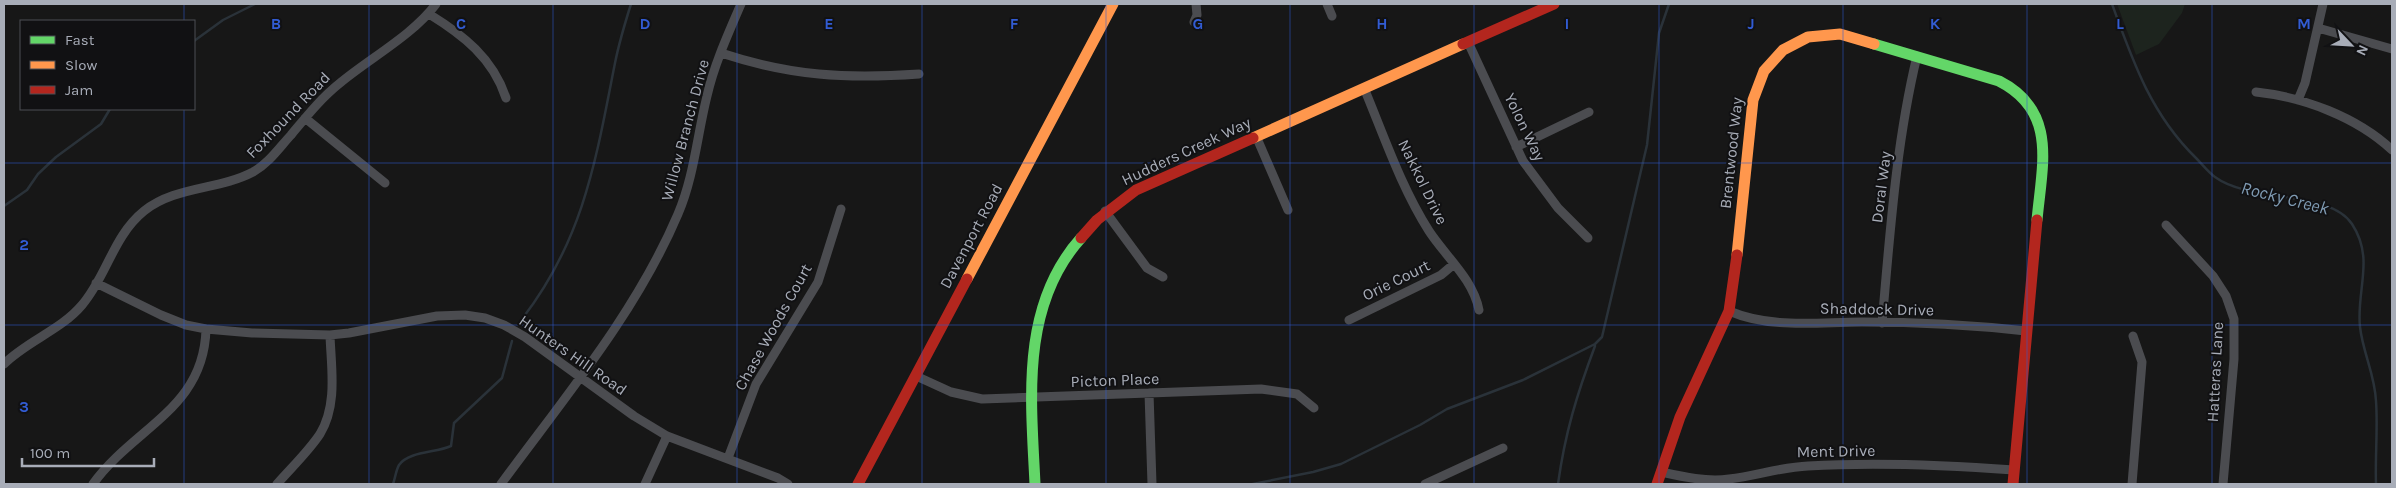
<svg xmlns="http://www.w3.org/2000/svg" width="2396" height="488" viewBox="0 0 2396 488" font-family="Karla,sans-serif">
<rect width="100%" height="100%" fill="#171717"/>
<!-- green -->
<path fill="#1d241e" d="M2117,4H2185L2182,13L2159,44L2136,55Z"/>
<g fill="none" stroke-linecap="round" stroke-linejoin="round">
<!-- stream -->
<path stroke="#2a3239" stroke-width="2.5" d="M2112,4C2133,62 2151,114 2196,158C2202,164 2208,172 2215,177C2250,203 2330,190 2352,224C2375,259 2356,290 2360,327C2363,353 2375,375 2376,401C2378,429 2375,457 2376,484
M194,41L223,20L255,4
M4,206L27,190L38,174L56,157L101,124L110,109
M522,319C584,239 596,159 615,63C619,43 625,23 631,4
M393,484C395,479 396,470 399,465C409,451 436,453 451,446L454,423L502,378L512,341
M1253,484L1313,472L1341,464L1420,425L1447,409L1523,380L1595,344L1602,337L1647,145L1659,33L1669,4
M1558,484C1565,433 1577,394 1595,346"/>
<!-- street -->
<path stroke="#4b4c50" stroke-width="9" d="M1327,4L1332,16
M429,14C463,35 493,58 506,98
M1194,22L1197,15L1196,4
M2318,28L2392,49
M1468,42L1523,161L1558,208L1588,238
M721,53C791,76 846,79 919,74
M1364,88C1384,136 1401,187 1429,231C1446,257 1473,279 1479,310
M2256,92C2303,97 2357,117 2392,150
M2298,100L2305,83L2323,4
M305,118L385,183
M1256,136L1288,210
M1516,147L1589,112
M1105,211L1147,268L1163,277
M2166,225L2213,276L2226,296L2234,319V359L2223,484
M96,283L161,315L186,325L206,329L252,333L330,335L349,333L437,316L465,315L485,318L504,325L525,337L634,416L667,436L778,478L788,484
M1729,311C1771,329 1817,322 1862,322C1916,322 1972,325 2026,331
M1349,320L1441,275L1454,264
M1882,323C1890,234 1896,143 1917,56
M4,364C27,341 61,330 82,305C107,276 113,236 144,211C175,186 219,190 253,172C269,163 279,148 291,135C306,117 321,98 340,83C370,58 413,35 436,4
M916,376L951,392L982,399L1261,389L1297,394L1314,408
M1149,393L1152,484
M728,458L756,384L818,282L841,209
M1661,472C1684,477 1707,482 1729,479C1756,476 1781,467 1808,466C1877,462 1946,465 2014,470
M93,484C134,427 204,409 206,329
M277,484C291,468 308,452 320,434C338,404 331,367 330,335
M501,484C564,398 636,313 678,214C694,177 697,136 707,96C714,65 728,34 741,4
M645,484L667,436
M1425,484L1503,448
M2132,484L2142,362L2133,336"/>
<!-- fast -->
<path stroke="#63d668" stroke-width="11" d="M1874,44L1999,81C2058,111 2042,165 2037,220
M1035,484C1031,399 1020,306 1081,238"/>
<!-- slow -->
<path stroke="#ff974d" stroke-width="11" d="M1253,138L1463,44
M1737,255L1753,100L1764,71L1783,50L1808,37L1840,34L1874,44
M967,279L1113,4"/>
<!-- jam -->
<path stroke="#b3261e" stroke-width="11" d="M1463,44L1554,4
M1081,238L1097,220L1136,190L1253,138
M858,484L967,279
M1657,484L1680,417L1729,311L1737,255
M2013,484L2037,220"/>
</g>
<!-- grid -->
<path fill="none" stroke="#325cd3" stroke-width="1" stroke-opacity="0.55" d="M184,4V21M369,4V484M553,4V484M737,4V484M922,4V484M1106,4V484M1290,4V484M1474,4V484M1659,4V484M1843,4V484M2027,4V484M2212,4V484M184,109V484M4,163H2392M4,325H2392"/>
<g text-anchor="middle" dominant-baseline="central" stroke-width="4" stroke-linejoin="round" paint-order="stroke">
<!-- street labels -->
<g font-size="16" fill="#a8adb8" stroke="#111113">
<text transform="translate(288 115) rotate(-46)">Foxhound Road</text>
<text transform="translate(1525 127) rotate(64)">Yolon Way</text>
<text transform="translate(685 130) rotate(-75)">Willow Branch Drive</text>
<text transform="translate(1186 151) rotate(-25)">Hudders Creek Way</text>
<text transform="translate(1731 153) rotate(-84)">Brentwood Way</text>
<text transform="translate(1423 182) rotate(64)">Nakkol Drive</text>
<text transform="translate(1881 187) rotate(-83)">Doral Way</text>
<text transform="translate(971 236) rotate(-62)">Davenport Road</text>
<text transform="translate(1396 280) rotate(-26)">Orie Court</text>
<text transform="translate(1877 309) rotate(1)">Shaddock Drive</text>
<text transform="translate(773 327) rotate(-61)">Chase Woods Court</text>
<text transform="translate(573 355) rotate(35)">Hunters Hill Road</text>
<text transform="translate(2215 372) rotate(-87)">Hatteras Lane</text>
<text transform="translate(1115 380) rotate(-2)">Picton Place</text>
<text transform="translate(1836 451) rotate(-1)">Ment Drive</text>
</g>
<!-- water labels -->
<g font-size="18" font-style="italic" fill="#7f9bb3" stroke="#111113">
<text transform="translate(2285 198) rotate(14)">Rocky Creek</text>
</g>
</g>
<g font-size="16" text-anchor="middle" font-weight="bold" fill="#325cd3" stroke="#111113" stroke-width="4" stroke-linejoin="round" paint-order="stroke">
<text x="276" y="29">B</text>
<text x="461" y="29">C</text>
<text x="645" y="29">D</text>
<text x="829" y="29">E</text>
<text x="1014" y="29">F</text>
<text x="1198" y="29">G</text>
<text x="1382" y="29">H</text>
<text x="1567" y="29">I</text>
<text x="1751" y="29">J</text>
<text x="1935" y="29">K</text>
<text x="2120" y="29">L</text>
<text x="2304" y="29">M</text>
<text x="24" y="250">2</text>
<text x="24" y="412">3</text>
</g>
<!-- border -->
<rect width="2396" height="488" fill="none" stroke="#a8adb8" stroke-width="10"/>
<!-- legend -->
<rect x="20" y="20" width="175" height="90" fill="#111113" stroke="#4d4f55"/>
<rect x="30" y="36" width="25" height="8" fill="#63d668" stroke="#4d4f55"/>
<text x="65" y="45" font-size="15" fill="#a8adb8">Fast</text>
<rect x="30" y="61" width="25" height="8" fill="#ff974d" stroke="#4d4f55"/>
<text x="65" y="70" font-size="15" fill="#a8adb8">Slow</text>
<rect x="30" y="86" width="25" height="8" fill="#b3261e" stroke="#4d4f55"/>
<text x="65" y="95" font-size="15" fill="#a8adb8">Jam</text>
<!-- north arrow -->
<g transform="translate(2351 45) rotate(115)" stroke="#111113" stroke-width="4" paint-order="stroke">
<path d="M0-4L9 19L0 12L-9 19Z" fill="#a8adb8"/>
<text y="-8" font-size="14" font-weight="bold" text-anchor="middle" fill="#a8adb8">N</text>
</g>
<!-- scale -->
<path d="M22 458v8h132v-8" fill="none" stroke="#a8adb8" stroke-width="2.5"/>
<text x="30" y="458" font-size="15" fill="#a8adb8" stroke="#111113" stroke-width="4" paint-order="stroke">100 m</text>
</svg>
